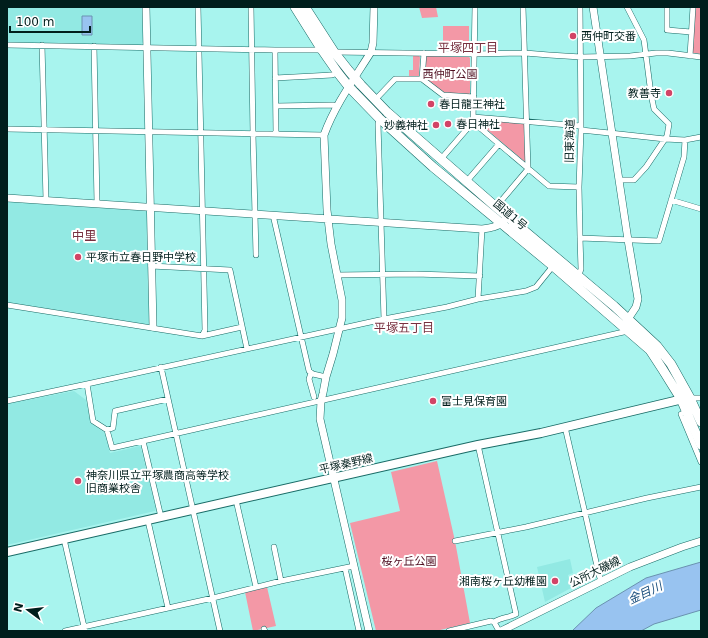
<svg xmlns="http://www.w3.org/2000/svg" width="708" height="638" viewBox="0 0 708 638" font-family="'DejaVu Sans','Noto Sans JP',sans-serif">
<rect width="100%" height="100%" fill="#a8f4ee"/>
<!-- built -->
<path fill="#92e9e3" d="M7,7H142L143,42L141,45L7,42Z
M7,202L147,211L149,323L148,325L7,303Z
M74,391L86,400L91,423L106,434L110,453L140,446L141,448L156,509L155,511L7,545V404Z
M570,559L573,573L568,575L571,588L545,602L537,567Z"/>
<!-- green -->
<path fill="#f398a6" d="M419,7H436L438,17L422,18Z
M695,7H701V54L693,53L691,52Z
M443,26H469V51H443Z
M413,56H419L420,57L419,76H409V70H413Z
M427,56L469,57L470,58V93L469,94L444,93L425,78L426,57Z
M479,120L523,123L525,125L526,161L525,162L478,122Z
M437,461L455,541L470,623L436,631H376L350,523L400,511L391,472Z
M267,587L276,626L253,631L245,592Z"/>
<!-- water -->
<path fill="#98c3f0" stroke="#6a92b0" d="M82,16H92V35H82Z
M701,562V610L654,624L641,631H572L596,608L646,578Z"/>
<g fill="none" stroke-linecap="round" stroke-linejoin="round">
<defs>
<path id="street" d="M198,7L205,330L202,336
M251,7L253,134L256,255
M667,7V30L691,32
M7,45L275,50H322
M42,45L46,200
M94,46L97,203
M275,50L276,134
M334,52L474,54L525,53L549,55L581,57L630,56L656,53H668L701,57
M424,53L422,79L443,95L474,97
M690,56L693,7
M275,78L332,75L338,73
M375,100L395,79H422
M276,106L333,105L337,106
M473,117L581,126
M379,118L378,124L384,319
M473,122L549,186L579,187
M7,129L324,135
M581,130L619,134L665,139L685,140L701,137
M441,159L473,122L475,7
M619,180H634L646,167L667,136L669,124L654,109L651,94L644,40L627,7
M467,181L499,144
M671,200L701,209
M496,207L528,169L523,7
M273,215L309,371L313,374L326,377
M580,238L659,241L684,157L685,140
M151,266L230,270L247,349
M337,275L415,274L480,276
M579,275L581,269L580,238L579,187L581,130L580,7
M478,299L482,229
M7,305L202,336L242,327
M161,367L220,631
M311,373L309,379L314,397
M87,384L93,421L107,430L112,448L143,441L161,517
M690,398H701
M7,401L87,384L384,319L447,307L478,299L526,291L536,287L553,266
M687,412L681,414L701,462
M565,427L585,513L599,575L601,581
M107,430L113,428L115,411L168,399
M143,441L628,331
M478,445L516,614C508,618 502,617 494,622
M236,500L256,587
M148,521L168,608
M64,539L85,631
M455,541L526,527L647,498L701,487
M274,547L281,581
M345,568L359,631
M264,629L265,631
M65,631L213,598L281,581L354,566
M449,631L491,621L494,622L499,631"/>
<path id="secondary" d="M146,7L153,327
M593,7L628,240L638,299L636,307L626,322
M7,198L482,229C490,228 498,227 504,221
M369,631L320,419L321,401L323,393L326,377L333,354L342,318V300L331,244L327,210L324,135C335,105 354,79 371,52L373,43L374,7
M501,631L630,567L682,547L701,541"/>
<path id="primary" d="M7,552L478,445L541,433L687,398"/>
<path id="highway" d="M295,7L322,50L338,73L349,87L379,118L433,167L553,266L650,350L663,370L681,399L701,445
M305,7L334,52L349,71L361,85L387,112L496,207L614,306L657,346L671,364L690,398L701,422"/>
</defs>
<!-- street casing -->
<use href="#street" stroke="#196b66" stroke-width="6"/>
<!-- secondary casing -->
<use href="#secondary" stroke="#196b66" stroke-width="8"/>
<!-- primary casing -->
<use href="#primary" stroke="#196b66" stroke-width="10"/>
<!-- highway casing -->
<use href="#highway" stroke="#196b66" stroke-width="10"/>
<!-- street -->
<use href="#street" stroke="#fff" stroke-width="5"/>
<!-- secondary -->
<use href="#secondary" stroke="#fff" stroke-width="7"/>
<!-- primary -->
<use href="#primary" stroke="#fff" stroke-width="8"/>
<!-- highway -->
<use href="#highway" stroke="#fff" stroke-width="9"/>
</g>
<!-- markers -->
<g fill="#d24366" stroke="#fff" stroke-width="1.5">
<circle cx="573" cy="36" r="4"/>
<circle cx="669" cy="93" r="4"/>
<circle cx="431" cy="104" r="4"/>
<circle cx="448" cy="124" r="4"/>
<circle cx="436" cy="125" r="4"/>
<circle cx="78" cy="257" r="4"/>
<circle cx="433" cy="401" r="4"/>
<circle cx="78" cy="481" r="4"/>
<circle cx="555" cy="581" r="4"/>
</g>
<g text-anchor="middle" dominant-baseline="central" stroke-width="4" stroke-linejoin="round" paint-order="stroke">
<!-- poi labels -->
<g font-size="11" fill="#001e1c" stroke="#fff" text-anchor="start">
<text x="581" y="36">西仲町交番</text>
<text x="661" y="93" text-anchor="end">教善寺</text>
<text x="439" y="104">春日龍王神社</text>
<text x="456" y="124">春日神社</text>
<text x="428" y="125" text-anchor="end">妙義神社</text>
<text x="86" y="257">平塚市立春日野中学校</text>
<text x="441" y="401">富士見保育園</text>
<text x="86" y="475">神奈川県立平塚農商高等学校<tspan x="86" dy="13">旧商業校舎</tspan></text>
<text x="547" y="581" text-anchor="end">湘南桜ヶ丘幼稚園</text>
</g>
<!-- park labels -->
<g font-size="11" fill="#4f0e20" stroke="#fff">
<text x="450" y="74">西仲町公園</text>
<text x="409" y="561">桜ヶ丘公園</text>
</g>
<!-- street labels -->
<g font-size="11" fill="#001e1c" stroke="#fff">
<text transform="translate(570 141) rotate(-89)">旧東海道</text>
<text transform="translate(510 215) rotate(40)">国道1号</text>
<text transform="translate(346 464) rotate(-13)">平塚秦野線</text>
<text transform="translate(595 572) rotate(-26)">公所大磯線</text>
</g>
<!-- neighbourhood labels -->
<g font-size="12" fill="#77303f" stroke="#fff">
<text x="468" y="48">平塚四丁目</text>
<text x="84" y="236">中里</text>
<text x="404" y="328">平塚五丁目</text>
</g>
<!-- water labels -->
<g font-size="12" font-style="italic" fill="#194d7c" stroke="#fff">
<text transform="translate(645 593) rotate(-25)">金目川</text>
</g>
</g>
<!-- border -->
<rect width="708" height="638" fill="none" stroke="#001e1c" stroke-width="16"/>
<!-- north arrow -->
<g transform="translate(28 610) rotate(285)" stroke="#ffffff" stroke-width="3" paint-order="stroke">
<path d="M0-3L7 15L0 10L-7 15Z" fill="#001e1c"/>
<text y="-6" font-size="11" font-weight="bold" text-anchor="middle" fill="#001e1c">N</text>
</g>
<!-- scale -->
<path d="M10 26v6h80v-6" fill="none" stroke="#001e1c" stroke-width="2"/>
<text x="16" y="26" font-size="12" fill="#001e1c" stroke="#ffffff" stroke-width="3" paint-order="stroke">100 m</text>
</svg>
